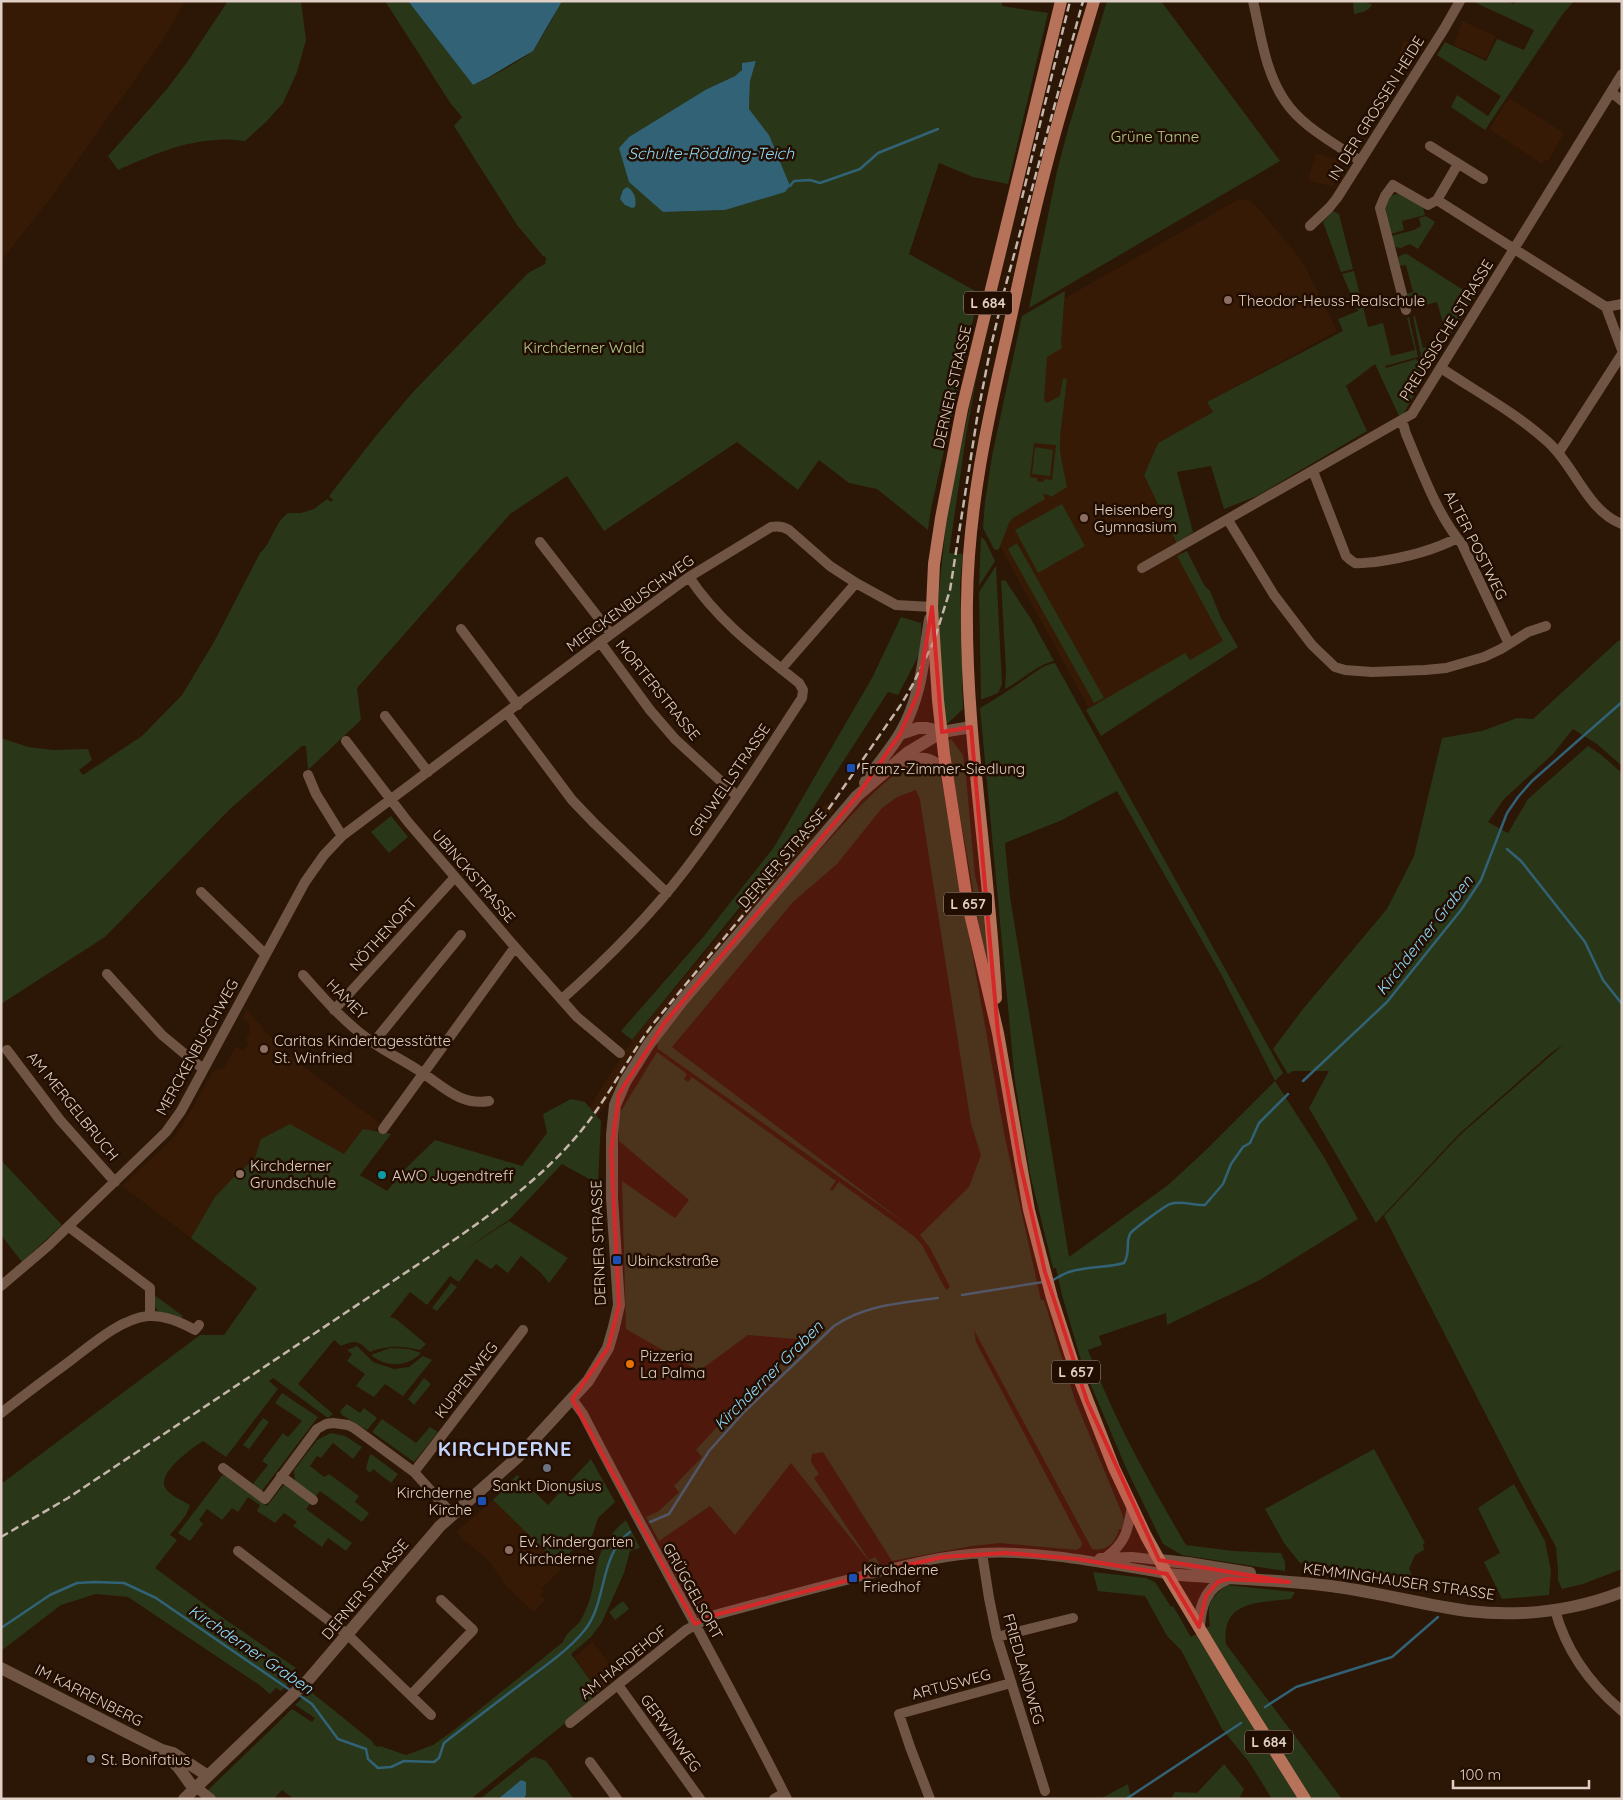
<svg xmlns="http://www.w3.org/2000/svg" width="1623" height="1800" viewBox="0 0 1623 1800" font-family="Quicksand,sans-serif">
<rect width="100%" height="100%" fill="#2c1606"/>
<!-- built -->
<path fill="#361a05" d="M1,1H185L162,41L53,195L1,261Z
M1462,21L1496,36L1486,59L1454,45Z
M1403,40L1418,44L1412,67L1397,63Z
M1509,98L1564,133L1548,161L1545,159L1542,164L1489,129Z
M1316,153L1341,160L1333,187L1308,180Z
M1239,199L1251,201L1259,209L1302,261L1337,331L1208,402L1213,412L1158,443L1144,474L1177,544L1234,646L1102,732L997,541L1053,305Z
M825,803L835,810L746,918L611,1099H610L586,1132H569L591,1105L632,1040L794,846Z
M247,1009L253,1017L285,1053L380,1123L353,1162L257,1288L122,1186L171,1140L182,1126L213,1071L224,1068L236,1046L243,1051L249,1044L246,1039L250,1032V1026L248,1022L242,1018Z
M493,1500L560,1565V1570L541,1589L544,1591L540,1595L545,1600L534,1612L508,1588L487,1559L464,1540L456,1532Z
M593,1642L617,1675L598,1690L574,1657Z"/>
<!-- green -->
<path fill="#2a3618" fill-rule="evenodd" d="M228,1H301L306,40L297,72L283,103L266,122L245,141C236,140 227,139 218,140C183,141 150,156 118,170L108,156L167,89L188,61Z
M385,1H408L473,85C492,76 514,65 531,52C536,48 560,8 560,1H1002V6L1048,13L1008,184L973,177L939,163L909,254L979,293L931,509L928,530L877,489L849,483L819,460L798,490L737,442L604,531L567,476L510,514L357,688L361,720L308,770L306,746H302L230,809L105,937L1,1004V738L28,747L53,750L88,749L92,760L79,770L83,775L142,736L182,695L214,642L260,553C272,543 274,523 288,513H301L314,509L327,499L331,502L333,500L329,496L375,437L413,392L528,273L545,264L546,257L543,256L517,225L454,126L462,117L451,104ZM756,61L750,81L749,109L769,135L725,210L663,212L659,207L707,89L735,76Z
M1107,1H1161L1280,161L1029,308L1057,171L1069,126Z
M1353,1H1366L1367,3L1372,4C1371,10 1361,13 1354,14Z
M1472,1H1506L1514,4L1515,1H1574L1562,15L1485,130L1451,107L1457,95L1488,116L1501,96L1437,55L1445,42L1486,61L1497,39L1524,50L1534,30Z
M1399,193L1423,207L1425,215L1402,221L1404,230L1391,234L1385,206L1391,196Z
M1333,211L1339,214L1353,269L1341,272L1323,222Z
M1426,216L1435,222L1418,249L1410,244L1401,248L1395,247L1391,236L1414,230L1421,226L1419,218Z
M1404,254H1407L1474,297L1429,369L1425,367L1422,361L1413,316H1415L1423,348L1440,344L1446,334L1437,302L1418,307L1409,302L1406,294L1413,292L1406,265L1399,266L1398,257Z
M1354,271L1368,327L1383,323L1391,356L1415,350L1407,318L1409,317L1418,357L1385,366L1386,368L1416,359L1427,372L1404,413L1399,416L1375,364L1346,386L1367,431L1257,496L1224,509L1211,466L1177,472L1193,532L1177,544L1144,475L1158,443L1213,412L1207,402L1343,331L1338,319L1358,311L1342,274Z
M1065,291L1061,342L1062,348L1047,357L1044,401L1047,403L1060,396L1063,378L1067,379L1060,437V452L1067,487L1051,497L1049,495L1043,494L1045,499L1013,518L1009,523L999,549L996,550L994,549L983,528L985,502L992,456L1022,316ZM1034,443L1056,445L1052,480L1044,479L1043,482L1037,481V478L1030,477Z
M978,369L966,436L949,553L963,554L960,584L963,709L945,726L938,622V599L948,505Z
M1035,447L1053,450L1050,476L1032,474Z
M1062,504L1085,546L1038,573L1015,530Z
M981,537L985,540L995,561L979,586Z
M1017,543L1104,698L1094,703L1008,549Z
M1187,551L1204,585L1210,591L1221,618L1238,647L1101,736L1086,710L1185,653L1190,660L1223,641L1177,556Z
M996,566L1002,684L998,693L983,699H981L979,592Z
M1005,580L1031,619L1054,661C1036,665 1021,681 1005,689L1006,671L1001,581Z
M901,617L921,623V651L898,695L888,692L784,853L632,1040L621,1031L704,936L774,847L872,678Z
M1622,640V766L1597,744L1573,729L1553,754L1504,799L1488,822L1508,833L1528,799L1588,746L1600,754L1622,773V1569L1583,1584L1562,1589L1558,1580V1570L1556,1547L1520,1481L1384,1216L1460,1135L1563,1045L1551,1053L1459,1134L1376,1223L1309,1108L1329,1071H1293L1288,1074L1273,1049L1303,1009L1387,909L1414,856L1442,738L1482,731L1517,718L1533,719L1618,641Z
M1055,663L1283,1073L1275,1081L1324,1157L1358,1219L1260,1280L1167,1325L1166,1313L1099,1336L1102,1345L1088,1350C1113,1418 1149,1482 1186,1545L1233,1551L1281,1553L1285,1562V1571L1182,1555L1163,1544L1126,1468L1082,1364L1062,1295L1056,1268H1053L1030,1174L1015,1082L980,708C994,700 1007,691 1021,682C1032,675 1042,665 1055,663ZM1117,791L1222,976L1275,1081L1205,1151L1168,1185L1069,1257L1010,897L1005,843L1062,820Z
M951,739L963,755L966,776L975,876L986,919L993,1005L947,741Z
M921,763L937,770L941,777L1004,1133L1041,1300H1044L1075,1400L1121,1511L1124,1520L1123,1529H1119C1116,1543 1106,1552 1092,1549L974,1330L976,1342L1082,1543L1081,1547L1077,1550L1000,1543L972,1546L892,1561L823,1452L812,1454L811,1462L819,1474L814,1478L869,1560L875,1557L879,1563V1566H873L791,1463L735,1535L710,1506L659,1541L646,1517L659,1511L679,1492L674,1486L702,1457L696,1450C731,1411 767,1374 808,1340L748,1335L699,1371L626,1329L622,1181L675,1218L689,1200L619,1141L618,1116L657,1052L687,1074L684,1079L688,1082L692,1077L836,1181L830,1189L832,1191L839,1182L915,1237L922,1245L946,1290L950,1287L930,1248L920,1235L969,1187L981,1155L971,1124L920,800L916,790L897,797L882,808L837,864L793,902L672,1047L906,1224L658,1049L657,1043C710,972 768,905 829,840C848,819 879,784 903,769C908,766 915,765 921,763Z
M391,816L408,837L389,853L371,832Z
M571,1099L585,1102L601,1121L598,1184L562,1164L510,1219L463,1251L509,1221L568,1258L549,1283L541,1273L521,1256L508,1273L496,1264L491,1269L476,1259L459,1282L450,1276L427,1305L410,1292L390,1317L396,1319L426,1344L420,1350C399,1346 390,1345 370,1352C358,1341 357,1339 341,1346L334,1340L298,1384L333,1414L328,1418L273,1378L269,1381L278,1389L226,1457L203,1441C192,1448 155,1474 166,1489C171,1496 183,1501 190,1505L186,1515L170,1535L177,1540L155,1568L226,1620L296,1668L286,1677L291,1681L281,1691L276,1688L270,1694L258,1684L128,1597L96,1594L61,1605L1,1651V1484L200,1335H224L257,1288L191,1238L215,1197L231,1180L255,1158L261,1139L290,1124L344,1154L363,1129L391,1134L360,1175L387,1191L403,1171L435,1140L522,1166L547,1133L543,1114Z
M1,1160L62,1225L22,1262L1,1235Z
M451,1283L457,1287L437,1311L432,1308Z
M153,1294L183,1316L181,1318C162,1313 154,1317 153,1294Z
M357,1346L373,1362L394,1369L409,1367L423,1356L432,1360L403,1396L385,1384L374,1397L356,1386L365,1374L347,1361L352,1354L347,1350Z
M390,1348L409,1349L421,1353C409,1367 385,1368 371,1355Z
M424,1378L431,1384L414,1405L408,1399Z
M282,1393L318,1417L261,1492L252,1485L268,1465L262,1461L283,1433L288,1437L302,1421L275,1403Z
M347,1404L360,1413L364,1408L377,1418L367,1430L342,1415L340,1411Z
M263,1418L269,1422L249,1449L243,1445Z
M382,1419L416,1443L430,1427L438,1432L414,1462L372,1432Z
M331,1433L345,1436L362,1447L353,1459L333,1443L321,1458L317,1456L310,1466L324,1477L329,1474L359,1496L355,1502L369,1513L362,1522L320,1491L315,1497L295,1481L294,1470L317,1440Z
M1374,1449L1425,1543L1423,1544L1424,1550L1415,1555L1409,1569L1412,1575L1355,1572L1338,1567L1300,1563L1284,1543L1265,1509Z
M371,1454L398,1474L391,1483L373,1469L370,1473L366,1469L369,1457Z
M591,1459L615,1502L598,1518L589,1545H576L560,1565L493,1500L517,1475L548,1505Z
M223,1474L267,1506L285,1483L310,1504L306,1509L352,1543L346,1551L328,1538L322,1547L293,1526L297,1522L284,1513L275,1523L257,1511L260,1505L248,1497L238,1512L232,1508L222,1520L207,1509L199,1520L203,1524L190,1541L178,1533Z
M1514,1484L1545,1541L1551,1571L1549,1595L1502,1599L1484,1562L1500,1553L1478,1508Z
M626,1520L640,1548L630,1551L624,1573L602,1622L591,1637L571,1654L598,1691L591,1696L594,1700L471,1799H294L282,1790L274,1799H218L207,1791L292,1709L312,1722L315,1718L295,1705L310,1691L372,1741L374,1745L378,1747L380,1746L406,1755L433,1745L454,1730L563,1642C569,1628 578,1627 582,1618C603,1579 585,1554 626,1520Z
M1093,1572L1146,1578L1155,1582L1171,1607L1173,1606L1191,1637L1210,1626C1207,1603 1209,1599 1227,1585L1295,1592L1291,1599C1258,1603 1221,1600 1226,1644L1342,1799H1272L1249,1762L1222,1729L1181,1650L1167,1636L1145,1596L1098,1591Z
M623,1601L629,1609L615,1620L609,1612Z
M535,1757L546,1761L574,1799H524L526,1795L521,1780L498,1799H480L531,1758Z
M1224,1764L1244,1789L1239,1799H1171L1175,1792L1197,1793Z
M1128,1784L1131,1799H1100Z"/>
<!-- water -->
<path fill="#316276" d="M408,1H560L561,3L533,51L489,77L473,85Z
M756,61L750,81L749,109L769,135L790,186L785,192L725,210L663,212L629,182L619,148L629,137L707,89L735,76L742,70V63Z
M627,187C634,191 637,199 635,207L632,208L625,205L620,199L623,190Z
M521,1780L526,1782V1795L524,1799H498Z"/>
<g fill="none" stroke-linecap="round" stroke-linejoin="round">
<!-- stream -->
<path stroke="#316276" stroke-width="2.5" d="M790,186L794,181L810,180L820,183L860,169L878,153L938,129
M1507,849L1521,861L1585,942L1603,980L1622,1004
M1303,1081L1387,1002L1461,910L1481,880L1507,813L1518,797L1532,781L1622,702
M1051,1281C1057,1278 1063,1274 1069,1272C1087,1266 1106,1268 1124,1263C1131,1252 1125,1245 1130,1234C1132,1230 1166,1205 1170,1204C1182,1200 1193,1206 1205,1205L1223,1184L1231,1164L1243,1147L1250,1143L1259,1123L1288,1094
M962,1295L1043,1282
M650,1522L669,1514L709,1451L744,1412L834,1326C865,1305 901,1303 938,1298
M1,1628L50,1595L77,1583L95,1582L124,1583L156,1598L290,1690
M299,1695L312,1704L338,1739L366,1749L368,1759L378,1768L391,1767L404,1761L434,1762L439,1758L444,1743C472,1721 500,1700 529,1678C548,1664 569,1649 584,1631C608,1602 598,1556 630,1532
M1265,1707L1296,1687L1392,1657L1438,1617
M1126,1799L1241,1723"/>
<!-- street -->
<path stroke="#705544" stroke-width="10" d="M1253,1C1261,35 1265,72 1285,101C1302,127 1335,143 1360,161
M1611,92L1622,101
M1430,146L1483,179
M1437,200L1458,164
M1310,226L1329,208L1337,198L1444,29L1460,1
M1606,307L1622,304
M1406,310L1380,208L1385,196L1393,185L1428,205L1437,200L1606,307L1622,350
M1441,368C1477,392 1516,413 1548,442C1575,466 1587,511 1622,524
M1402,420L1406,434C1421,469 1437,515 1462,544L1509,644
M1559,452L1622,354
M1313,471L1346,556C1349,559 1351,561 1355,563C1361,564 1369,562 1375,562C1403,558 1431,552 1457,538
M1228,520L1274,595L1312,645L1335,667L1345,670L1372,672L1425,670L1446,668L1484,657L1501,649L1528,632L1546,626
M540,542L611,634
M1142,568L1412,414L1622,74
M461,629L518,705
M600,642L650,710L675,739L737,796
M781,669L856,583
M507,713L572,800L595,824L667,893
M385,716L428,772
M346,741L408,822L515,947L577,1017L620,1053
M308,775L316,794L342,836
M201,892L265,954
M107,974L162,1035L203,1069
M303,975C325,1000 345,1023 372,1042C387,1053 405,1061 421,1072C443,1086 460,1106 489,1101
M562,999C606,960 649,917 685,870C727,815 764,756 802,698L803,690L799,683C759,651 718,621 689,577
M334,1010L455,877
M373,1043L461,935
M7,1050L60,1120L115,1182
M383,1129L515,947
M69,1227L150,1288V1316
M1,1286L48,1246L166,1132L181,1111L305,882L324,855L342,836L611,634L689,577L771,527C778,526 783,526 789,530L830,566L856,583L896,605L932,607
M572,1399L583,1414C649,1543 722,1669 787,1799
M1,1413C23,1396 44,1380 66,1364C89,1347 119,1319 148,1316C165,1315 181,1322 195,1330L199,1325
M223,1468L265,1499L317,1429L326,1424L333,1423L348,1425L354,1428L414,1472L452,1514
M414,1472L523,1330
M281,1476L313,1500
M238,1551L348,1635L431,1715
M982,1553L989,1598L997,1637L1045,1791
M1100,1558L1132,1557L1159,1560
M1105,1558C1126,1543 1128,1530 1132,1506
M1555,1610C1566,1651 1590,1684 1622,1711
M997,1637L1073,1618
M618,1685L700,1799
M411,1695L473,1630L441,1600
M570,1723L686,1630L715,1615C767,1601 818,1587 870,1574C906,1565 944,1555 982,1553C1043,1550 1106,1564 1167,1574
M590,1762L617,1799
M196,1787L211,1799
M774,1799L784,1793
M930,1799L910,1747L899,1714L1011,1683"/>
<!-- secondary -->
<path stroke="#705544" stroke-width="12" d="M900,734L918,728H927L942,732L971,727
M899,764C922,757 928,755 947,772
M865,783C876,765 891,750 901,732C922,694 923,661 930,619
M1159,1560L1188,1563L1250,1573
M1167,1574C1223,1579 1281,1579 1337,1587C1381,1593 1424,1605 1468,1611C1520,1617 1573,1611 1622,1592
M1199,1627C1200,1606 1206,1587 1227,1579
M1,1668L132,1735L162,1750L173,1753L208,1776
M165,1754L179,1768L194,1789
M184,1799L309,1679L440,1526L518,1457L588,1381L608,1348L614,1327L619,1305L612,1198V1135L615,1105L625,1082L649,1044L682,1001L857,796L907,753L942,732"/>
<!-- primary -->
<path stroke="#b7725a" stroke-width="12" d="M1061,1L962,409L941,518L934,564L932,607L938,700L944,754L967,901L998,1033L1029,1210L1052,1298L1073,1363L1114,1468L1146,1536L1167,1574L1233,1684L1305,1799
M996,998C990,866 965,735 967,602C968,509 987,422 1008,331C1020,275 1032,218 1047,163C1061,108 1078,55 1094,1"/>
<!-- rail -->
<path stroke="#c5b5aa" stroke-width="2.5" stroke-dasharray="8 4" stroke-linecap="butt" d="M1022,198L1070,1
M1,1537L68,1498L432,1255C485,1219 540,1181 581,1131C608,1098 627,1059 653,1024L816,827L902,703L913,684L934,641L950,590L978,412L991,346L1005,288L1083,1"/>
</g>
<!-- marked area -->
<path fill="#d62828" fill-opacity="0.2" stroke="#d62828" stroke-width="4" stroke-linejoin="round" d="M932,607L942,732L971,727L998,1033L1020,1163L1045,1272L1087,1401L1159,1560L1289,1582L1227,1579L1218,1582L1206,1596L1199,1627L1167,1574L1077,1559L1006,1553L943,1557L899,1567L715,1615L695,1624L572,1399L608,1348L619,1305L611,1151L619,1094L665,1022L857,796L900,734L918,693Z"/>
<!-- markers -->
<g fill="#8d6e63" stroke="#220d01" stroke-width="2">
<circle cx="1228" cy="300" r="5"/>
<circle cx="1084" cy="518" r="5"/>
<circle cx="264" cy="1049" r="5"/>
<circle cx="240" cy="1174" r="5"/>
<circle cx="509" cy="1550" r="5"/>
</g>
<g fill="#1a4fb4" stroke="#220d01" stroke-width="2">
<rect x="846" y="763" width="10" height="10" rx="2.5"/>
<rect x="612" y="1255" width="10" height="10" rx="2.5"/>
<rect x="477" y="1496" width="10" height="10" rx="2.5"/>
<rect x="848" y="1573" width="10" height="10" rx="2.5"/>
</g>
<circle fill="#0f9aa8" stroke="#220d01" stroke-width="2" cx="382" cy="1175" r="5"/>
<circle fill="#e8710a" stroke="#220d01" stroke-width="2" cx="630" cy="1364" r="5"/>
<g fill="#6b7280" stroke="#220d01" stroke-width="2">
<circle cx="547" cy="1468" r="5"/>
<circle cx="91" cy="1759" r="5"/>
</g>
<g text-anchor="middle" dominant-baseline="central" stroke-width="5" stroke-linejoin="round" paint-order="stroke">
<!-- shield labels -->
<g fill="#220d01" stroke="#a6958a" stroke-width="1">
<rect x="964" y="291.5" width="48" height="23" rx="4"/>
<rect x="944" y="892.5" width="48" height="23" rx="4"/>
<rect x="1052" y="1360.5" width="48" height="23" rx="4"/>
<rect x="1245" y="1730.5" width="48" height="23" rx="4"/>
</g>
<g font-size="14" font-weight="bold" fill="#dfcfc5">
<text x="988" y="303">L 684</text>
<text x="968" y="904">L 657</text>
<text x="1076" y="1372">L 657</text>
<text x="1269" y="1742">L 684</text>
</g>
<!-- street labels -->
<g font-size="15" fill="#dfcfc5" stroke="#220d01">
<text transform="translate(1376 108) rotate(-58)">IN DER GROSSEN HEIDE</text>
<text transform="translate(1446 330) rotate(-58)">PREUSSISCHE STRASSE</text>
<text transform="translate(952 387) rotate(-77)">DERNER STRASSE</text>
<text transform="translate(1476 545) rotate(63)">ALTER POSTWEG</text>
<text transform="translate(630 603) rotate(-36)">MERCKENBUSCHWEG</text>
<text transform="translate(658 690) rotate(51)">MORTERSTRASSE</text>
<text transform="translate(729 780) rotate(-56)">GRUWELLSTRASSE</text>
<text transform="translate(782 858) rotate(-49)">DERNER STRASSE</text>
<text transform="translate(474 876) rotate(49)">UBINCKSTRASSE</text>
<text transform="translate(383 934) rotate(-48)">NÖTHENORT</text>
<text transform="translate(347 999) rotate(45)">HAMEY</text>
<text transform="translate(197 1047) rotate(-61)">MERCKENBUSCHWEG</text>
<text transform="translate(73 1106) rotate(51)">AM MERGELBRUCH</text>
<text transform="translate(598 1243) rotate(-92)">DERNER STRASSE</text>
<text transform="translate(466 1380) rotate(-52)">KUPPENWEG</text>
<text transform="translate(1399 1581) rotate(8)">KEMMINGHAUSER STRASSE</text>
<text transform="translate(365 1589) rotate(-50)">DERNER STRASSE</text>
<text transform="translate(693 1591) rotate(61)">GRÜGGELSORT</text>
<text transform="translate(623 1662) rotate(-39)">AM HARDEHOF</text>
<text transform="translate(1024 1669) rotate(74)">FRIEDLANDWEG</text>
<text transform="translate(951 1684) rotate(-15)">ARTUSWEG</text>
<text transform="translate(89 1695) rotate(27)">IM KARRENBERG</text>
<text transform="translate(671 1733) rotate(54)">GERWINWEG</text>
</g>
<!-- park labels -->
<g font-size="15" fill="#b1cd8c" stroke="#220d01">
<text x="1155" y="136">Grüne Tanne</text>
<text x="584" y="347">Kirchderner Wald</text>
</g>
<!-- poi labels -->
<g font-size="15" fill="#dfcfc5" stroke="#220d01" text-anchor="start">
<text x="1238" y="300">Theodor-Heuss-Realschule</text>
<text x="1094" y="509">Heisenberg<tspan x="1094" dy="17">Gymnasium</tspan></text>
<text x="861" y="768">Franz-Zimmer-Siedlung</text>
<text x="274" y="1040">Caritas Kindertagesstätte<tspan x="274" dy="17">St. Winfried</tspan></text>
<text x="250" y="1165">Kirchderner<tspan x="250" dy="17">Grundschule</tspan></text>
<text x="392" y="1175">AWO Jugendtreff</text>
<text x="627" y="1260">Ubinckstraße</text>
<text x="640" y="1355">Pizzeria<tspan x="640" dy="17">La Palma</tspan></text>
<text x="547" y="1485" text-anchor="middle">Sankt Dionysius</text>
<text x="472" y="1492" text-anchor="end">Kirchderne<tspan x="472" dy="17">Kirche</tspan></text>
<text x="519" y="1541">Ev. Kindergarten<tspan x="519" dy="17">Kirchderne</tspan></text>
<text x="863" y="1569">Kirchderne<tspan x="863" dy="17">Friedhof</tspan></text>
<text x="101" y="1759">St. Bonifatius</text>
</g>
<!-- water labels -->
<g font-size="16" font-style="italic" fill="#8cddfe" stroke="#220d01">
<text x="711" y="153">Schulte-Rödding-Teich</text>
<text transform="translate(1424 935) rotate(-52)">Kirchderner Graben</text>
<text transform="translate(768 1375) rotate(-45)">Kirchderner Graben</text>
<text transform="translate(251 1649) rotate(34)">Kirchderner Graben</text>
</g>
<!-- district labels -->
<g font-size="20" font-weight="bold" letter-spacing="1" fill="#c3d5fd" stroke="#220d01">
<text x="505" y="1448">KIRCHDERNE</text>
</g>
</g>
<!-- border -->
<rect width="1623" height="1800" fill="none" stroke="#dfcfc5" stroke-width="5"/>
<!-- scale -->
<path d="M1453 1780v8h136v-8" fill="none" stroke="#dfcfc5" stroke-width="2.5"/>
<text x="1460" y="1780" font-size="15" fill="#dfcfc5" stroke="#220d01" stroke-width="4" paint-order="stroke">100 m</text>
</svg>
